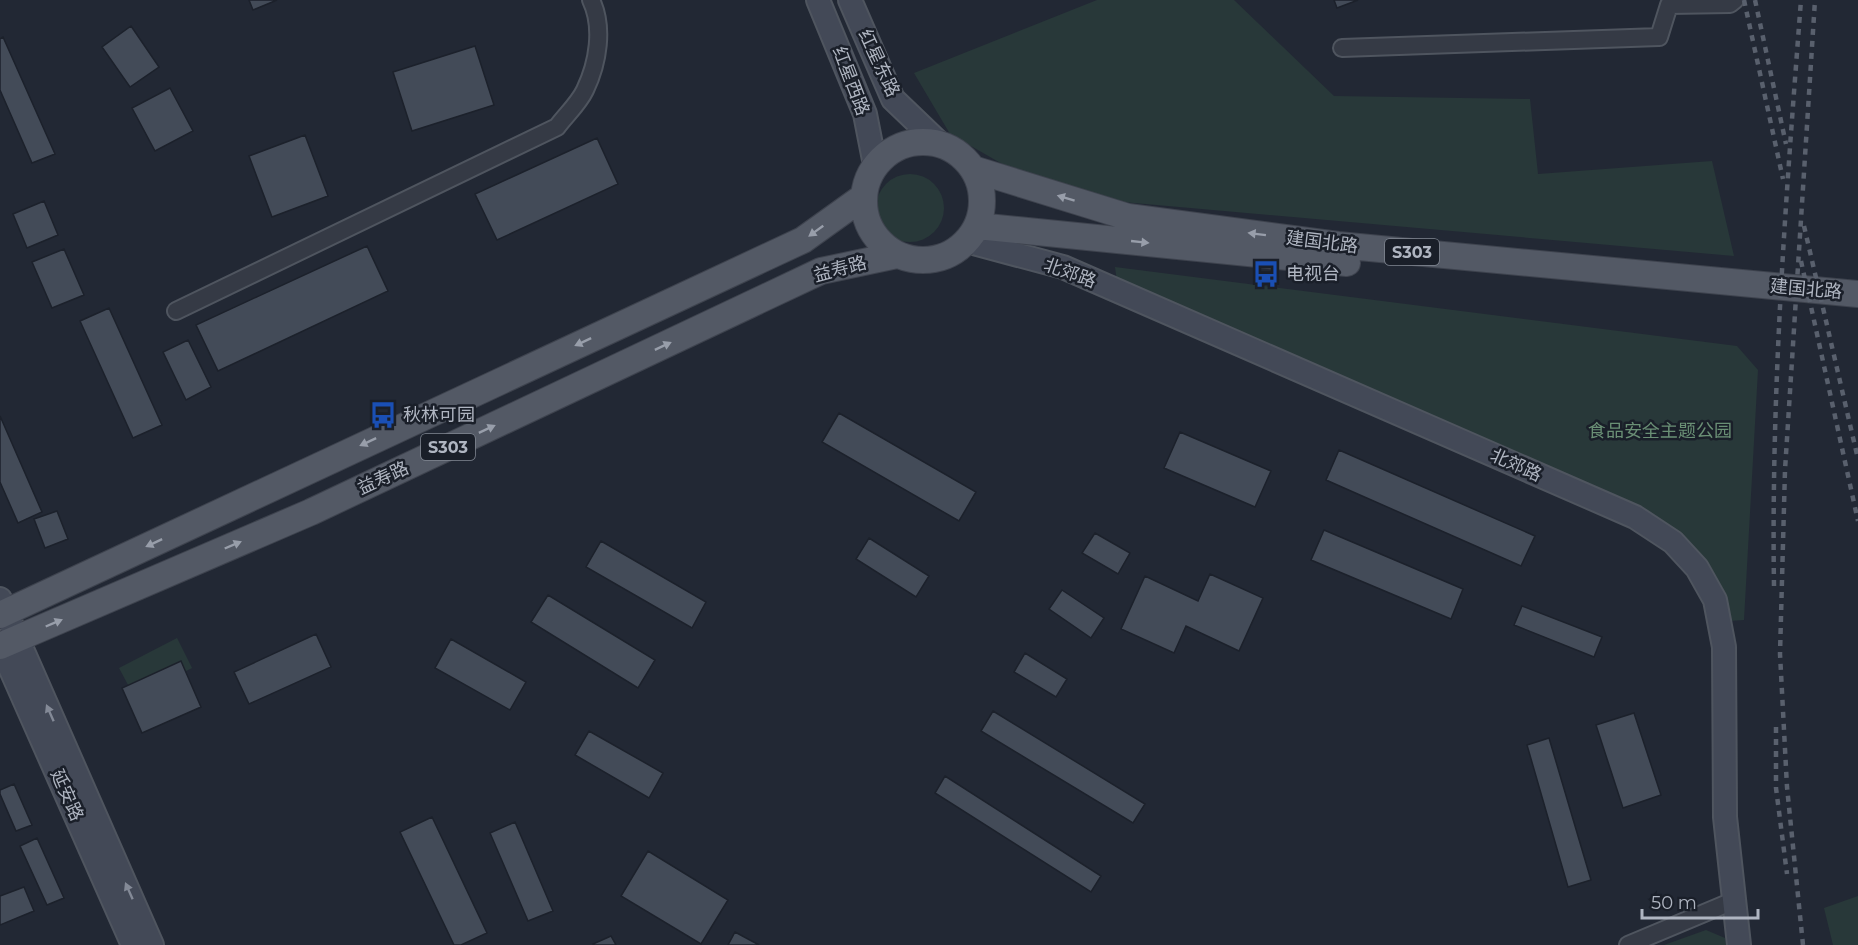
<svg xmlns="http://www.w3.org/2000/svg" width="1858" height="945" viewBox="0 0 1858 945" font-family="Montserrat,'Noto Sans SC',sans-serif">
<rect width="100%" height="100%" fill="#222834"/>
<!-- green -->
<path fill="#283839" d="M1097,0H1234L1334,96L1530,99L1538,174L1712,161L1734,256L1089,199L1018,173L950,134L914,73Z
M876 208a34 34 0 1 1 68 0a34 34 0 1 1-68 0Z
M1115,267L1737,346L1758,370L1744,620L1729,621L1692,548L1117,282Z
M177,638L192,668L135,698L119,668Z
M1858,896V945H1833L1824,908Z
M1706,930L1725,938L1726,945H1664Z"/>
<!-- building -->
<path fill="#434b58" stroke="#1c212b" stroke-width="1.5" d="M249,0H277L253,10Z
M1334,0H1358L1337,8Z
M131,26L159,67L130,87L102,47Z
M3,37L55,154L32,163L0,90V39Z
M475,46L494,105L412,131L393,72Z
M170,88L193,131L155,151L132,108Z
M305,135L328,196L272,217L249,156Z
M597,138L618,184L497,240L475,194Z
M44,201L58,235L27,248L13,214Z
M367,246L388,291L218,371L196,325Z
M64,249L84,295L52,308L32,262Z
M109,308L162,425L133,438L80,321Z
M188,340L211,387L186,400L163,352Z
M839,413L976,492L959,521L822,442Z
M0,416L42,512L18,523L0,482Z
M1180,432L1271,471L1255,507L1164,468Z
M1339,450L1535,536L1521,566L1326,480Z
M57,511L68,539L45,548L34,519Z
M1324,530L1463,589L1451,619L1311,560Z
M1095,533L1130,553L1118,574L1082,553Z
M869,538L929,576L916,597L856,559Z
M601,541L706,602L692,628L586,567Z
M1210,574L1263,598L1239,651L1186,626L1174,653L1121,629L1145,576L1198,601Z
M1062,590L1104,618L1091,638L1049,609Z
M548,595L655,660L638,688L531,622Z
M1522,606L1602,637L1594,657L1514,625Z
M316,634L331,667L249,704L234,672Z
M451,639L526,682L510,710L435,668Z
M1025,653L1067,679L1056,697L1014,672Z
M181,661L201,707L142,733L122,688Z
M993,711L1145,804L1133,823L981,731Z
M1634,713L1661,795L1623,808L1596,725Z
M589,731L663,773L649,798L575,755Z
M1549,738L1591,880L1568,887L1527,745Z
M945,776L1101,876L1091,892L935,793Z
M14,784L32,825L16,831L0,794V790Z
M432,817L487,933L461,945H454L400,832Z
M515,822L553,911L528,921L490,833Z
M37,838L64,898L47,905L20,846Z
M648,851L728,900L701,944L621,896Z
M24,887L34,911L0,925V896Z
M735,932L759,945H728Z
M611,936L616,945H594L593,944Z"/>
<g fill="none" stroke-linecap="round" stroke-linejoin="round">
<defs>
<path id="street" d="M1342,48L1659,37L1669,5L1730,4L1735,0
M176,311L557,127C566,115 579,103 585,90C598,63 604,27 591,0
M1628,945L1733,901"/>
<path id="secondary" d="M818,0L865,114L875,165
M850,0L893,99L941,145
M966,241L1063,267L1635,517L1673,542L1697,568L1715,600L1724,647L1725,817L1739,945
M0,599L152,945
M0,645L133,945"/>
<path id="primary" d="M864 201a59 59 0 1 1 118 0a59 59 0 1 1-118 0Z
M973,169L1128,217L1338,245L1858,294
M977,226L1347,263
M0,615L803,240L863,197
M0,646L311,512L821,271L897,255"/>
</defs>
<!-- street casing -->
<use href="#street" stroke="#4f555f" stroke-width="20"/>
<!-- secondary casing -->
<use href="#secondary" stroke="#4f555f" stroke-width="26"/>
<!-- primary casing -->
<use href="#primary" stroke="#3e434e" stroke-width="28"/>
<!-- street -->
<use href="#street" stroke="#353a45" stroke-width="16"/>
<!-- secondary -->
<use href="#secondary" stroke="#434957" stroke-width="22"/>
<!-- primary -->
<use href="#primary" stroke="#535965" stroke-width="26"/>
<!-- rail -->
<path stroke="#59606d" stroke-width="4.5" stroke-dasharray="6 6" stroke-linecap="butt" d="M1744,0L1783,179
M1755,0L1786,144
M1804,226L1858,459
M1801,261L1858,521
M1774,586C1771,390 1786,196 1801,0
M1776,727V788L1787,874
M1803,945L1787,787L1780,654L1785,470L1815,0"/>
</g>
<!-- one-way arrows -->
<defs><path id="oneway-solid" d="M-6-.8H1V-3.2L6.5 0L1 3.2V.8H-6Z" transform="scale(1.5)"/></defs>
<g fill="#989eaa">
<use href="#oneway-solid" transform="translate(1066 198) rotate(-163)"/>
<use href="#oneway-solid" transform="translate(816 231) rotate(144)"/>
<use href="#oneway-solid" transform="translate(1257 234) rotate(-173)"/>
<use href="#oneway-solid" transform="translate(1140 242) rotate(6)"/>
<use href="#oneway-solid" transform="translate(583 342) rotate(155)"/>
<use href="#oneway-solid" transform="translate(663 346) rotate(-25)"/>
<use href="#oneway-solid" transform="translate(487 429) rotate(-25)"/>
<use href="#oneway-solid" transform="translate(368 442) rotate(155)"/>
<use href="#oneway-solid" transform="translate(154 543) rotate(155)"/>
<use href="#oneway-solid" transform="translate(233 545) rotate(-23)"/>
<use href="#oneway-solid" transform="translate(54 623) rotate(-23)"/>
</g>
<g fill="#848a97">
<use href="#oneway-solid" transform="translate(50 713) rotate(-114)"/>
<use href="#oneway-solid" transform="translate(129 891) rotate(-114)"/>
</g>
<!-- icons -->
<defs>
<symbol id="bus-bare" viewBox="-9 -9 18 18"><path d="M-5-6H5V4H4V6H2V4H-2V6H-4V4H-5ZM-3.5-4V0h7V-4ZM-3.5 1.2v1.5H-2V1.2ZM2 1.2v1.5H3.5V1.2Z" fill="#1a4fb4" stroke="#1a1f29" stroke-width="2.5" paint-order="stroke"/></symbol>
</defs>
<g fill-rule="evenodd">
<use href="#bus-bare" x="1247" y="255" width="38" height="38"/>
<use href="#bus-bare" x="364" y="396" width="38" height="38"/>
</g>
<g text-anchor="middle" dominant-baseline="central" stroke-width="5" stroke-linejoin="round" paint-order="stroke">
<!-- shield labels -->
<g fill="#1a1f29" stroke="#828893" stroke-width="1.5">
<rect x="1385" y="239" width="54" height="26" rx="4.5"/>
<rect x="421" y="434" width="54" height="26" rx="4.5"/>
</g>
<g font-size="16" font-weight="bold" fill="#afb5c1">
<text x="1412" y="252">S303</text>
<text x="448" y="447">S303</text>
</g>
<!-- street labels -->
<g font-size="18" fill="#afb5c1" stroke="#1a1f29">
<text transform="translate(879 63) rotate(65)">红星东路</text>
<text transform="translate(851 81) rotate(69)">红星西路</text>
<text transform="translate(1322 242) rotate(7)">建国北路</text>
<text transform="translate(840 269) rotate(-15)">益寿路</text>
<text transform="translate(1070 273) rotate(20)">北郊路</text>
<text transform="translate(1806 289) rotate(5)">建国北路</text>
<text transform="translate(1516 465) rotate(24)">北郊路</text>
<text transform="translate(383 478) rotate(-25)">益寿路</text>
<text transform="translate(67 795) rotate(66)">延安路</text>
</g>
<!-- poi labels -->
<g font-size="18" fill="#afb5c1" stroke="#1a1f29" text-anchor="start">
<text x="1286" y="274">电视台</text>
<text x="403" y="415">秋林可园</text>
</g>
<!-- park labels -->
<g font-size="18" fill="#6a8f75" stroke="#1a1f29">
<text x="1660" y="431">食品安全主题公园</text>
</g>
</g>
<!-- scale -->
<path d="M1642 909v9h116v-9" fill="none" stroke="#afb5c1" stroke-width="3"/>
<text x="1651" y="909" font-size="18" fill="#afb5c1" stroke="#1a1f29" stroke-width="4.5" paint-order="stroke">50 m</text>
</svg>
